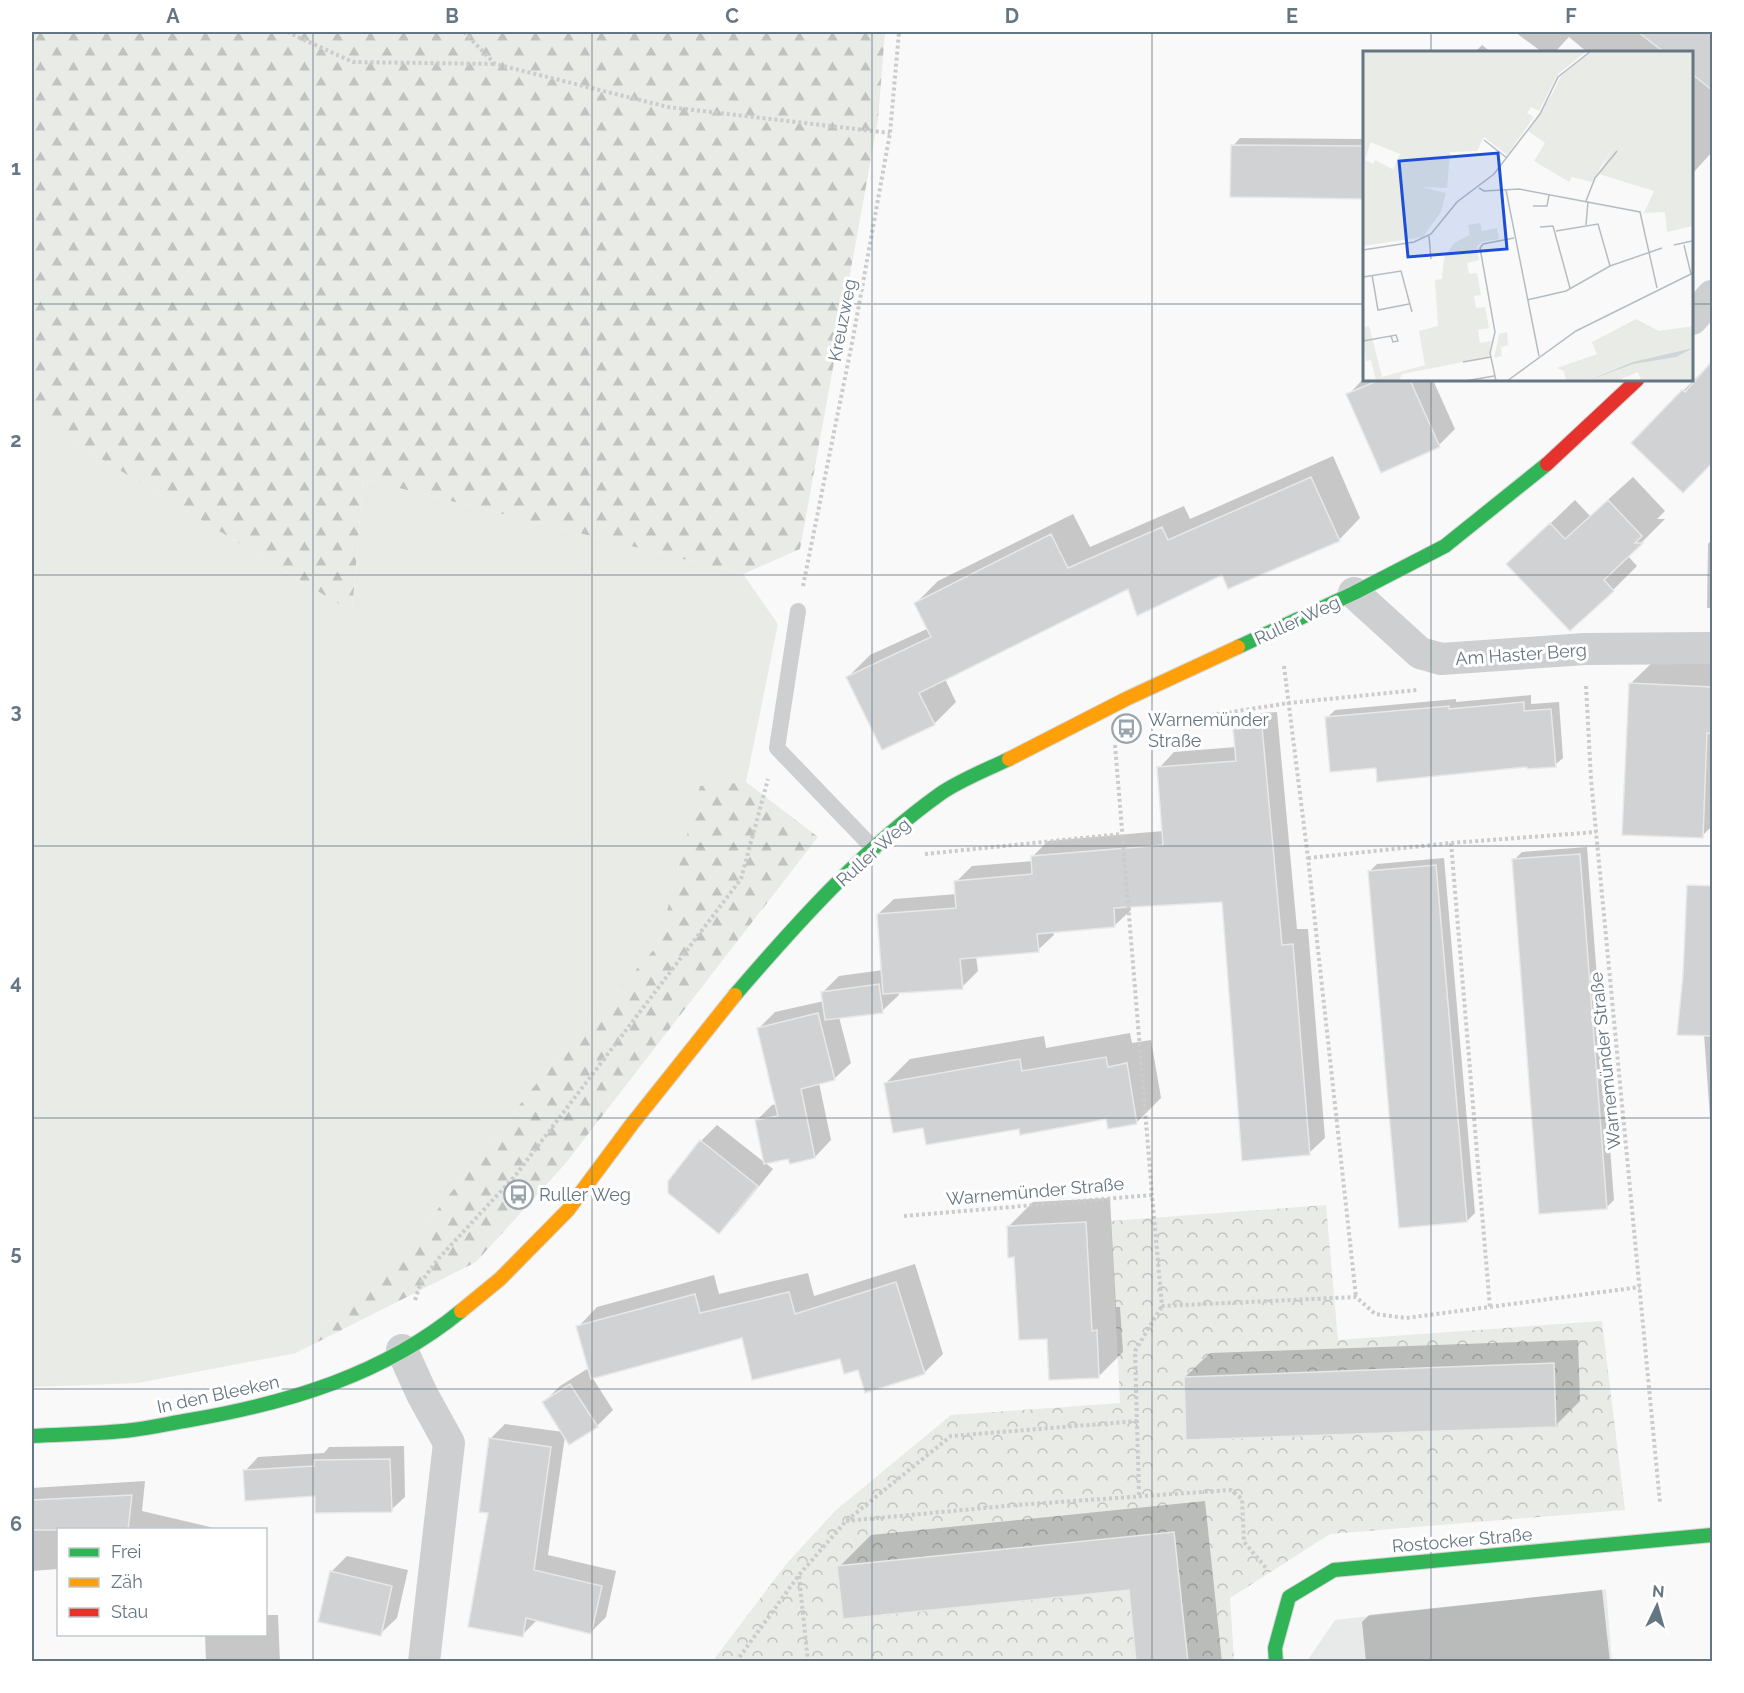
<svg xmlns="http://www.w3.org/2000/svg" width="1744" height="1693" viewBox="0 0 1744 1693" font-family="Raleway,sans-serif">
<defs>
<pattern id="forest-firs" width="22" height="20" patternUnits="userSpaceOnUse" patternTransform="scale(1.5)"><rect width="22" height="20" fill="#e8ebe6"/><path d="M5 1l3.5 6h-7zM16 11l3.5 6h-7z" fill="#c0c3c0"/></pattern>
<pattern id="park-crowns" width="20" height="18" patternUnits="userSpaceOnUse" patternTransform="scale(1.5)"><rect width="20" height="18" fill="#e8ebe6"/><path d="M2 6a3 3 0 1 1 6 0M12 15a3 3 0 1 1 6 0" fill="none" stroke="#c0c3c0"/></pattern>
</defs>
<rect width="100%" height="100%" fill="#f9f9f9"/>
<!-- built -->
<path fill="#e8e9e9" d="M1606,1589L1612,1661H1307L1335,1620Z"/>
<!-- grass -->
<path fill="#e8ebe6" d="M32,415L57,432L352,612L363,479L743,574L778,624L746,782L700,787L658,945L547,1070L416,1237L296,1353L138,1383L32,1387Z"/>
<!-- forest -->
<path fill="url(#forest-firs)" d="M32,32H885L878,120L800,549L743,574L363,479L352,612L57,432L32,415Z
M746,782L818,837L565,1164L476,1262L296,1353L416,1237L547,1070L658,945L700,786Z"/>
<!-- park -->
<path fill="url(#park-crowns)" d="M1326,1205L1338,1340L1602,1321L1625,1510L1330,1534L1230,1598L1234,1661L712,1662L787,1563L836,1510L951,1415L1120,1403L1111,1221Z"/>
<!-- shadow -->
<path fill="#0003" d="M1515,32H1712V152L1693,173L1692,172V52H1587L1569,37L1555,52H1542Z
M1482,45L1491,52H1475Z
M1240,138L1364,139V198L1233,146Z
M1703,371L1712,461L1633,443L1683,391Z
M1364,378L1433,380L1455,429L1439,445L1348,395Z
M1333,456L1360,518L1339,540L1223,573L1129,587L945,679L956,702L934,724L848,677L870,655L929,628L916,603L938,581L1073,514L1090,547L1184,506L1190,519Z
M1633,477L1665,511L1657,519H1665L1628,556L1637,566L1613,590L1533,540L1575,500L1590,516Z
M1712,539V608H1707L1708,544Z
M1655,660L1712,662V826L1702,836L1630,684Z
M1531,695V704L1559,702L1563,758L1555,765L1377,767L1327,718L1335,710L1456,699V702Z
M1277,712L1297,929H1308L1325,1138L1309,1153L1223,900L1130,906L1131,910L1115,925L1053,931L1054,935L1038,950L976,956L978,971L962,987L898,992L899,995L882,1011L839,1017L851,1063L834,1079L819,1083L831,1140L815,1157L756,1121L772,1105L777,1104L758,1029L775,1012L824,1001L823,992L839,976L883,970L878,914L894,899L957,894L956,882L972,866L1033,861L1032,857L1048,841L1163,831L1159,768L1174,752L1236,747L1235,730L1250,714Z
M1587,847L1614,1200L1606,1208L1514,860L1522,852Z
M1444,858L1475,1213L1467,1221L1370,871L1377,864Z
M1712,890V1146L1704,1034L1679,1033L1687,910Z
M1130,1033L1132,1043L1151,1040L1161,1098L1137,1122L1109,1127L1107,1117L1021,1127L924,1126L886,1083L910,1059L1044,1036L1046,1048Z
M717,1125L773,1169L735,1216L719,1232L701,1141Z
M1110,1198L1116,1307H1120L1123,1352L1099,1376L1049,1337L1016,1256L1008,1227L1033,1202Z
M915,1264L943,1354L924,1373L859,1368L841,1357L743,1336L592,1377L613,1410L597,1426L565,1436L548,1555L616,1571L606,1617L591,1632L537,1620L522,1635L490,1512V1439L505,1424L563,1432L544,1402L560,1386L587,1369L591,1375L578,1327L597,1307L714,1275L719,1294L808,1273L814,1296Z
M1578,1340L1580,1401L1556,1425L1185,1377L1210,1353Z
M404,1446L405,1497L391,1510L316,1495L245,1471L258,1457L324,1453L329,1447Z
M145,1481L142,1511L223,1530H58V1569L32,1571V1488Z
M1205,1501L1222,1662H1138L1130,1588L839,1567L871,1535Z
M347,1556L408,1570L397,1618L380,1634L331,1572Z
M1602,1590L1610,1662H1366L1362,1622L1369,1615Z
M266,1615H278L280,1662H206L205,1634H266Z"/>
<!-- building -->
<path fill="#d0d2d3" stroke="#e8e8e8" stroke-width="1.5" d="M1638,32H1713V91L1692,74V52H1664Z
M1231,145L1365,146V199L1230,197Z
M1713,360V462L1683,493L1631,443L1682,390L1685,392Z
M1379,380H1410L1440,447L1381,473L1346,394Z
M1311,477L1340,541L1228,589L1222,575L1137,616L1128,589L919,693L935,725L882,750L846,677L931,637L914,603L1051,534L1068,568L1162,527L1168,540Z
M1608,500L1642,536L1635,543H1643L1604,580L1614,591L1570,631L1506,564L1550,523L1565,539Z
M1629,683L1713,687V734L1707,733L1703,838L1622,835Z
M1524,702V711L1551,709L1556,767L1527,769V767L1377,782L1376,768L1330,772L1325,717L1449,706V709Z
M1262,727L1282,945L1293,944L1310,1155L1242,1161L1222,902L1114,908L1115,927L1037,934L1039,952L960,959L963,989L883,994L877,914L956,908L954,881L1032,874L1031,856L1163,845L1157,767L1236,761L1233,729Z
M1580,854L1607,1209L1539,1214L1512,859Z
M1436,865L1467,1222L1399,1228L1368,871Z
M1687,885L1713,886V1036L1677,1035L1683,975Z
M879,984L883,1013L825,1020L821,992Z
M818,1013L835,1080L801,1089L815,1158L790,1164L788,1159L764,1164L755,1120L778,1116L757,1028Z
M1106,1057L1108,1067L1127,1063L1137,1124L1108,1129L1106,1119L1020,1135L1019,1129L926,1145L923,1128L893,1133L884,1083L1020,1059L1022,1071Z
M700,1140L758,1186L719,1234L668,1193V1181Z
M1086,1222L1092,1331L1097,1330L1099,1378L1049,1380L1047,1339L1019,1340L1014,1257L1008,1258L1007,1226Z
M896,1282L925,1374L865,1393L858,1370L844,1374L840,1359L752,1380L742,1338L591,1379L576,1326L695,1294L700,1313L789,1292L795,1314Z
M1554,1363L1556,1427L1186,1440L1184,1377Z
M570,1384L598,1427L569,1445L542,1402Z
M489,1438L551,1447L534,1570L602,1586L591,1634L526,1618L523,1637L468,1627L488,1513L479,1512Z
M390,1459L392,1512L315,1513V1496L245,1501L243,1470L314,1466V1460Z
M132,1495L128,1530H32V1500Z
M1174,1532L1188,1662H1136L1129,1590L843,1619L837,1566Z
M330,1571L392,1586L381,1636L318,1622Z"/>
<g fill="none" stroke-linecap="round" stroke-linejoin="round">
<defs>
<path id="fast" d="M1238,647L1354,593L1445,546L1547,464
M735,995C796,924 863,849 940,794C960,780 986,770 1009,759
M32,1436C65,1434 99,1434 132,1430C151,1428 171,1423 190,1420C288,1403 383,1375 461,1311
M1276,1662L1275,1648L1289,1597L1334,1570L1712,1535"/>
<path id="slow" d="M1009,759L1126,699L1238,647
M461,1311L500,1279L568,1210L632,1124L735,995"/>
<path id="jam" d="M1547,464L1637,380"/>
</defs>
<!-- fast casing -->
<use href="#fast" stroke="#d5d6d7" stroke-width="16"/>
<!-- slow casing -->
<use href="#slow" stroke="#d5d6d7" stroke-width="16"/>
<!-- jam casing -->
<use href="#jam" stroke="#d5d6d7" stroke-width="16"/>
<!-- path -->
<path stroke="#cbcccd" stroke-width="4" stroke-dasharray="3 3" stroke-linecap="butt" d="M287,32L353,62L494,64
M464,32L495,64L668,107L890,133
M803,586L853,338L890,133L899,32
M1284,666L1308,858L1356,1297
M1586,686L1591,779L1660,1503
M1199,717L1289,703L1417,690
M1115,745L1152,1195
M1451,843L1490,1308
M925,854L1122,834
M1308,858L1451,843L1596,832
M904,1216L1152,1195L1162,1306L1356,1297L1375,1314L1406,1318L1640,1287
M415,1300L421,1282L439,1258L515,1176L741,879L768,779
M1139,1495L1135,1351L1162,1306
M846,1521L1016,1505L1231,1490L1242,1499L1244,1542L1267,1569
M799,1576L808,1662
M736,1662L799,1575L846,1521L951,1436L1138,1421"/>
<!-- lane -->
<path stroke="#cecfd0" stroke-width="16" d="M798,611L777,748L874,849"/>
<!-- street -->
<path stroke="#cecfd0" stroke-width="32" d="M1692,319L1712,296
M1354,593L1420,653L1441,659L1585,649L1712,648
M402,1350L422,1394L449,1443L424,1662"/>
<!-- fast -->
<use href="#fast" stroke="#30b455" stroke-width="14"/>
<!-- slow -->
<use href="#slow" stroke="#ff9f0a" stroke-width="14"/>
<!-- jam -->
<use href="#jam" stroke="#e5322d" stroke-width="14"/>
</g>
<!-- grid -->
<path fill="none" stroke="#657683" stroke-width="1.5" stroke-opacity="0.55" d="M313,32V1662M592,32V1662M872,32V1662M1152,32V1662M1431,32V52M32,304H1364M1692,304H1712M1431,380V1662M32,575H1712M32,846H1712M32,1118H1712M32,1389H1712"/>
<!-- icons -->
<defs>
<symbol id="bus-ring" viewBox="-11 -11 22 22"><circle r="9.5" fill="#fff" stroke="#99a4ac" stroke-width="1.5"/><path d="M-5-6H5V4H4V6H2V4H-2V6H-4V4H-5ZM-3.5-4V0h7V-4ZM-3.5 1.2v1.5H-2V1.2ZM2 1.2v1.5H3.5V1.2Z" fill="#99a4ac"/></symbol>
</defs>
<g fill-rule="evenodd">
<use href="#bus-ring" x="1110" y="712" width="33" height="33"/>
<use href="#bus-ring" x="502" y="1178" width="33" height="33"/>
</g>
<g text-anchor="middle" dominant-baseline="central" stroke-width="6" stroke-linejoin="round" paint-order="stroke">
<!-- street labels -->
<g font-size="18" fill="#657683" stroke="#fff">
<text transform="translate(842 320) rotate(-79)">Kreuzweg</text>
<text transform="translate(1297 620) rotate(-25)">Ruller Weg</text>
<text transform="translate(1521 654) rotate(-4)">Am Haster Berg</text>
<text transform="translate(873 852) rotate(-42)">Ruller Weg</text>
<text transform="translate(1605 1061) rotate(-96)">Warnemünder Straße</text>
<text transform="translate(1035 1191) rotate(-5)">Warnemünder Straße</text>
<text transform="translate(218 1394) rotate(-12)">In den Bleeken</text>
<text transform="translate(1462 1540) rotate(-5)">Rostocker Straße</text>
</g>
<!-- poi labels -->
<g font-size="18" fill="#657683" stroke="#fff" text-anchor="start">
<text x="1148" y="719">Warnemünder<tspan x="1148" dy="21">Straße</tspan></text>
<text x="539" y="1194">Ruller Weg</text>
</g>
</g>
<!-- overview -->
<g transform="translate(1363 51)">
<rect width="330" height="330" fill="#f9f9f9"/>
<path d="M0,88L8,90L2,109L10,113L12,109L31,119L28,126L59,143V136L83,142L78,161L60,186L0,195ZM273,268L296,280L330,275V295L266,311L222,330H203L201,320L194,317L234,303L229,291ZM144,281L145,294L138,296L139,305L131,307L136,283Z" fill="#e8ebe6"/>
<path d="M0,0H224L195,23L176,60L168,56L164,62L171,66L144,104L121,86L114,100L87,101L84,137L60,136L59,143L27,126L37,103L0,88ZM229,0H330V175L304,181L302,161L281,162L291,140L236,123L248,99L224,86L204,50L189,43L198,25ZM330,290V330H278L275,321L253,330H222L266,311L329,295Z" fill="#e8ebe6"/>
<path d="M189,43L204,50L224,86L248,99L229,131L209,126L206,131L171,110L182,92L165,80Z" fill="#e8ebe6"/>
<path d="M117,172L119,180L134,177L136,188L119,191L114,195L116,209L104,212L106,223L114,222L118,244L111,245L113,257L122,256L126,277L115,279L117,292L128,290L126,306L39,323L36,329L13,330L8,309L3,310L0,276L6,275L19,326L62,314L56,280L75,275L72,229L79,228L81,207L91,192L107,184L105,174Z" fill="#e8ebe6"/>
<path d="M330,297L313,306L270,313L224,330L270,311Z" fill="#ced6d9"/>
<path fill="none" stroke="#b5bdc3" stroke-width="1.5" d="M121,89L144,107M116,137L121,140L156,138L277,161L294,237M143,139L176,305M223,150L232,127L254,100M170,155H184L186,144M223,174L225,150M177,176L190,175L207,237M193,180L235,173L247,215M66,185L68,208M311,194L329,190M321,194L328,223M0,199L51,191L68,183L94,151L131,123L177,63L195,26L228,0M9,224L15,259L46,253M0,226L38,220L49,261M164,249L203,240L247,215L299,197M0,290L33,284L35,290L30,291L28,285M100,311L128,306M102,330L131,325M133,330L127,302L132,281L117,197L120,193L151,187M144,330L213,280L330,222"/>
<path fill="#1d4ed8" fill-opacity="0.15" stroke="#1d4ed8" stroke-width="3" d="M135,102L144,198L45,206L36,110Z"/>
<rect width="330" height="330" fill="none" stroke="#657683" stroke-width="3"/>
</g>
<!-- border -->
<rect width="1744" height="1693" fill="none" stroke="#ffffff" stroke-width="66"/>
<!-- legend -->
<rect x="57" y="1528" width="210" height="108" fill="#ffffff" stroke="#c1c8cd" stroke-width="1.5"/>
<rect x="69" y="1548" width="30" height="9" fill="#30b455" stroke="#c1c8cd" stroke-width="1.5"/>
<text x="111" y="1558" font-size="18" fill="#657683">Frei</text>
<rect x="69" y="1578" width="30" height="9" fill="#ff9f0a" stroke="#c1c8cd" stroke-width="1.5"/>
<text x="111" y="1588" font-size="18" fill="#657683">Zäh</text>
<rect x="69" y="1608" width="30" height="9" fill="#e5322d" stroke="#c1c8cd" stroke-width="1.5"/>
<text x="111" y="1618" font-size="18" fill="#657683">Stau</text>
<!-- north arrow -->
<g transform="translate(1657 1606) rotate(5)" stroke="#ffffff" stroke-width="4.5" paint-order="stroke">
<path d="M0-4.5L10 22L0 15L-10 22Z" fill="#657683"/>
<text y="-9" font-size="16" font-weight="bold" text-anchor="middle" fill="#657683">N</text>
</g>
<rect x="33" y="33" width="1678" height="1627" fill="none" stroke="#657683" stroke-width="2"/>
<g font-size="20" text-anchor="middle" font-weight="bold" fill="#657683">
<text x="173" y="23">A</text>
<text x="452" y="23">B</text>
<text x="732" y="23">C</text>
<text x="1012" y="23">D</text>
<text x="1292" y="23">E</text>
<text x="1571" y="23">F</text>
<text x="16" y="175">1</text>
<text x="16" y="447">2</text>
<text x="16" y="718">3</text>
<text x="16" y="989">4</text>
<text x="16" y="1260">5</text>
<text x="16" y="1531">6</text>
</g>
</svg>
